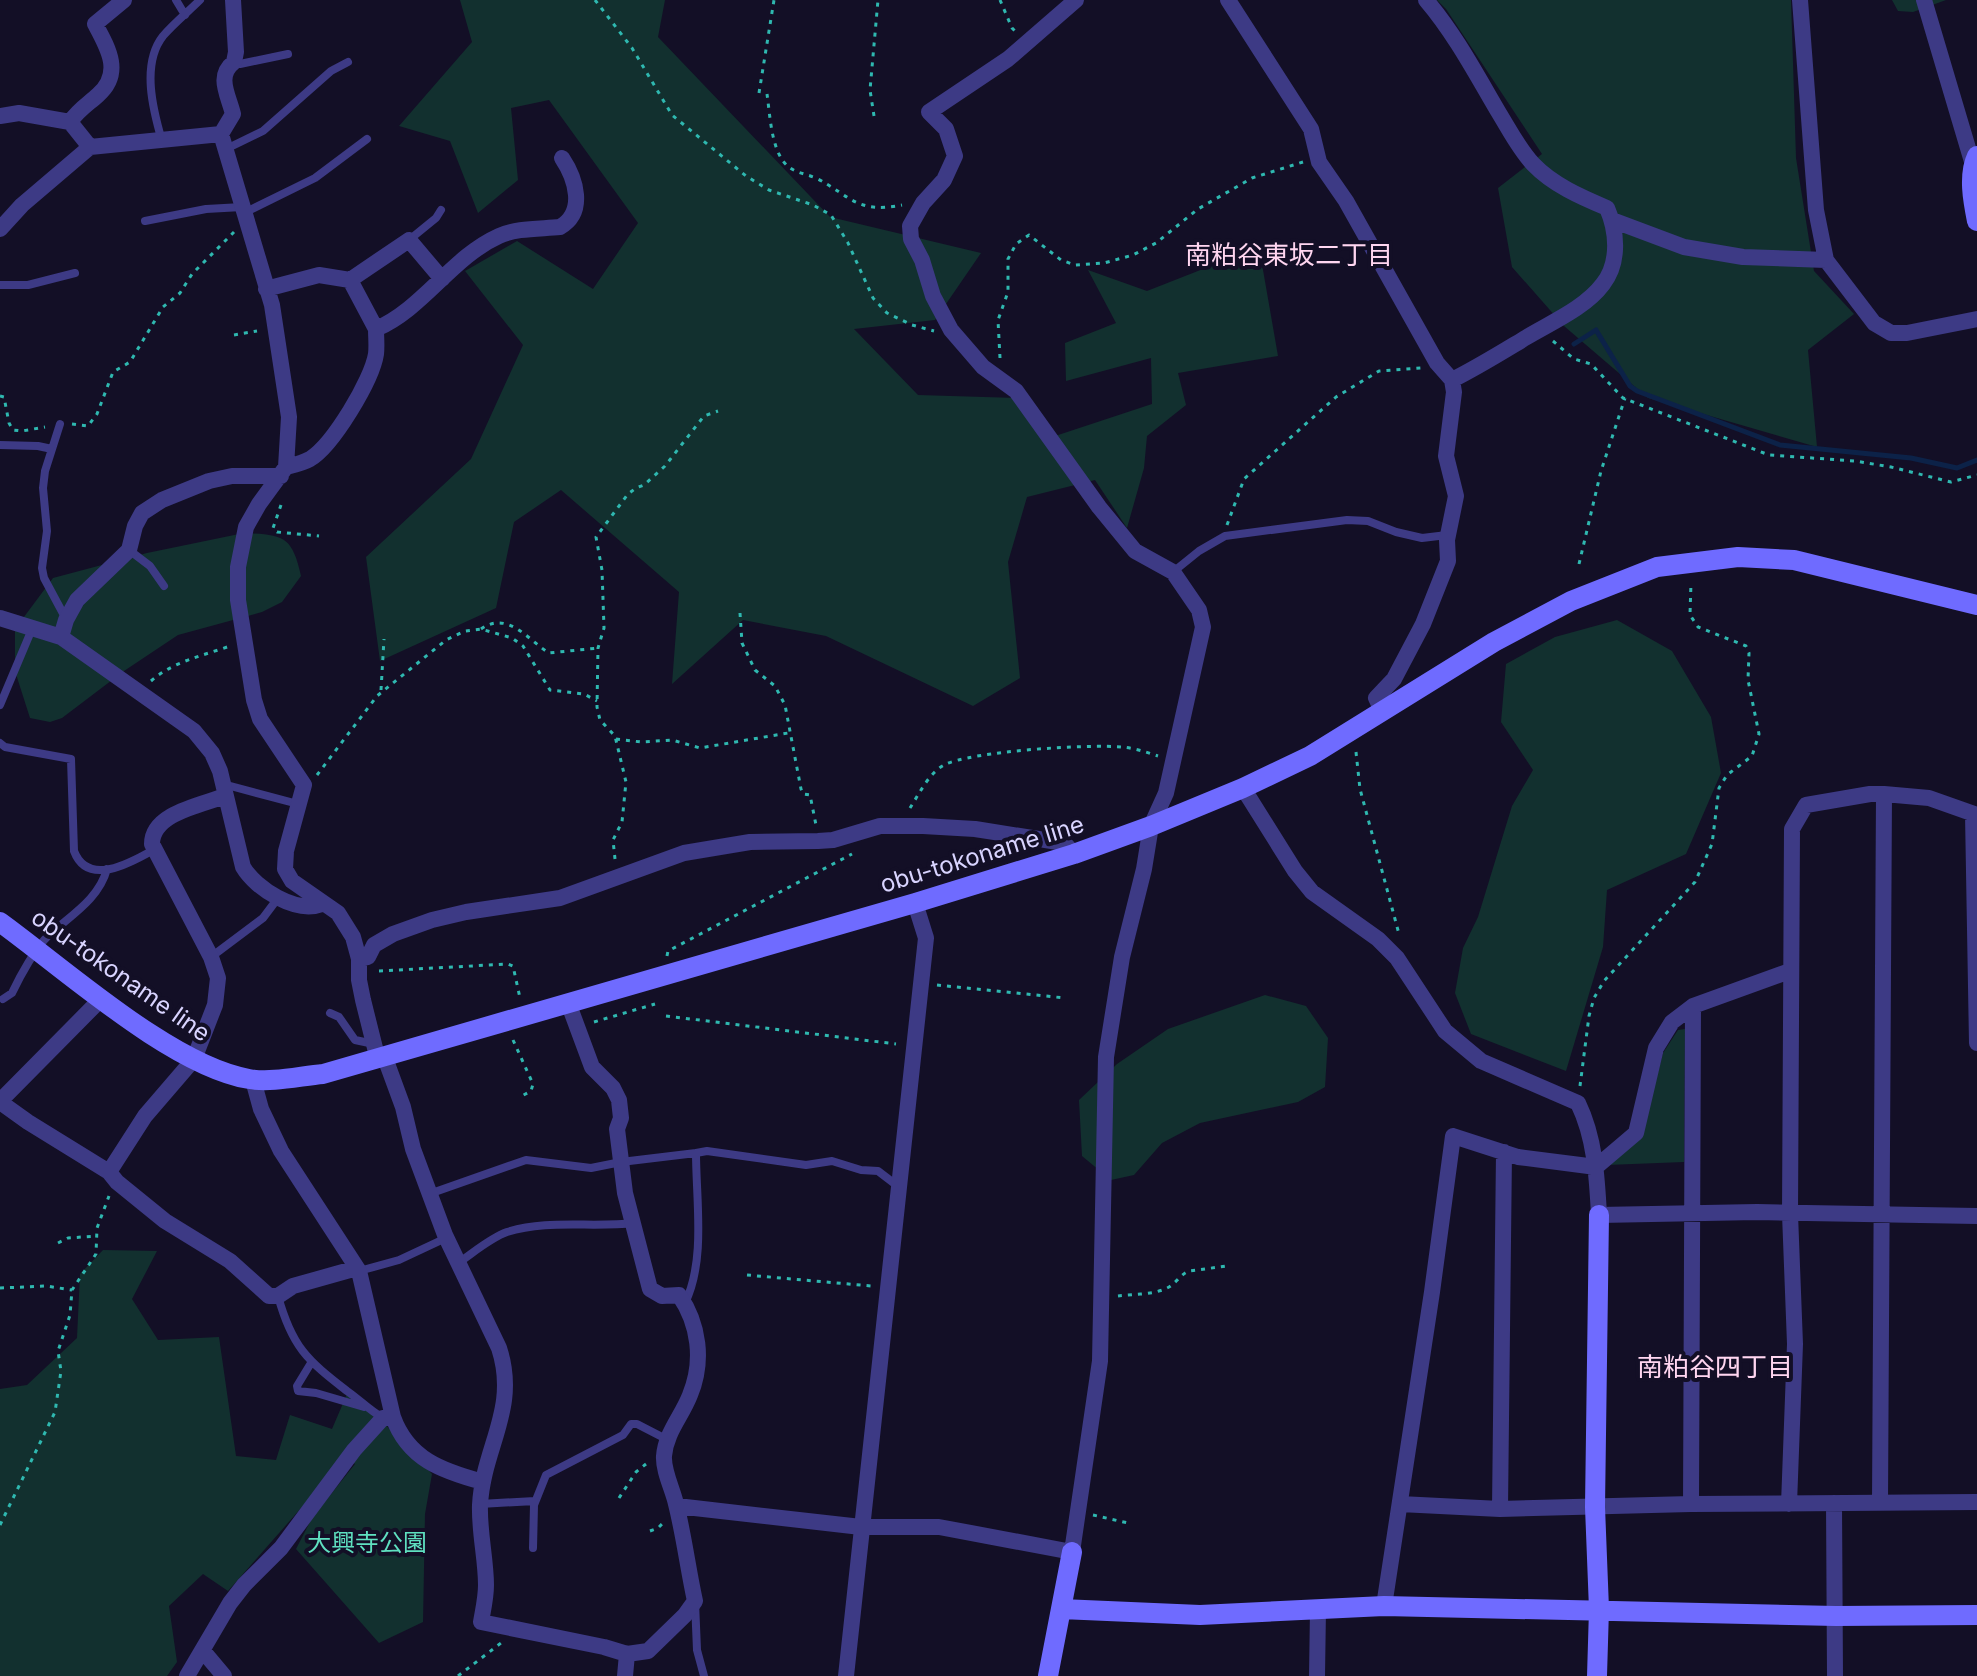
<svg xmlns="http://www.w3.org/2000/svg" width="1977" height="1676" viewBox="0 0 1977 1676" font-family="Inter,'Noto Sans JP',sans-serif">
<rect width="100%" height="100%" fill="#130f26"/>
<!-- green -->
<path fill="#12302f" d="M460,0H665L658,37L830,217L981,253L935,320L854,329L918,395L1017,398L1043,440L1152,404L1151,358L1066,381L1065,343L1116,323L1088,270L1147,291L1259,247L1278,356L1178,373L1186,405L1147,436L1144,468L1127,528L1095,480L1027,497L1008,562L1020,678L973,706L826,636L743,620L672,684L679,592L561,490L514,522L496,608L380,661L366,557L471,459L523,345L465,271L517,241L593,289L638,223L549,100L511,108L518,180L478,213L450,141L399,126L472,42Z
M1437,0H1791L1796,158L1814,271L1854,314L1808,350L1817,447L1648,398L1564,326L1512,267L1498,188L1542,154L1446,9Z
M1892,0H1946L1913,12L1898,11Z
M244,533C283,535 292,535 301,576L282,602L262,612L178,635L124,671L62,718L50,722L30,718L15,671V629L53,578L147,553Z
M1617,620L1672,651L1711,717L1721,773L1686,854L1607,890L1603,947L1566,1071L1471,1034L1455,993L1463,948L1478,917L1512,806L1533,770L1501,722L1506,664L1555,637Z
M1265,995L1306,1006L1328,1038L1325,1087L1298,1102L1200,1123L1162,1143L1134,1175L1111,1180L1082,1156L1079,1100L1117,1064L1168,1029Z
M1685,1029L1684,1162L1607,1165L1642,1133L1663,1053L1678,1030Z
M103,1250L157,1251L132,1299L158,1340L219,1337L236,1456L276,1460L290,1415L332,1429L347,1394L383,1422L432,1474L425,1514L423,1622L379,1643L296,1549L312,1518L355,1464L346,1457L228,1591L203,1574L169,1606L177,1662L167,1676H0V1389L27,1385L77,1338L80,1274Z"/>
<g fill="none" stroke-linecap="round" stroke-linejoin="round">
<!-- stream -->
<path stroke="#0c2248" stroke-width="5" d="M1574,344L1596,330L1630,386L1637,391L1780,445L1911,458L1957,468L1977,460"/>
<!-- path -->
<path stroke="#2fb8b0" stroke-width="3" stroke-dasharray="4 6" stroke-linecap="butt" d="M595,0L632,48L672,115L746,176L769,190L813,205L831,215L848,243L873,298L887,313L912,325L934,331
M1000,0L1012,28L1016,32
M759,93L774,0
M767,94C770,115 771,144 783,161C792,173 804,173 816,178C851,196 856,214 902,205
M874,116L870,90L878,0
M234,335L257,331
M1553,341L1574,359L1591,364L1623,398L1769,455L1855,461L1891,467L1951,482L1977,475
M1000,358L998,320L1008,292V259L1016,244L1029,235L1061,260L1075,265L1104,263L1133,255L1156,243L1198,209L1252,178L1303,162
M0,396L4,397L9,423L13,430L22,431L45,427
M72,424L88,426L97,414L113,372L130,362L163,307L180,293L192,274L234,232
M281,505L273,528L277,532L319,536
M1227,525L1244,479L1336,397L1379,371L1421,368
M1579,564L1601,471L1625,398
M740,613L742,643L755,670L775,686L785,705L801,789L803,794L810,795L816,825
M481,629C508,610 528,640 549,653L598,648
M151,681C174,661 202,656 230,646
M381,690L384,639
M616,739L641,742L672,740L700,748L788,733
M1356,752L1360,789L1399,934
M317,775L377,696L446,640L465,631L481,629L512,638L523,646L550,690L584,694L597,701
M910,808C919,794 929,773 944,765C971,751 1089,744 1122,747C1134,748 1146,752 1158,756
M615,859L613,840L622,822L626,782L615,736L600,720L597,707L598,648L604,628L602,570L596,537L628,494L636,488L644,485L665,466L704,416L718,411
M667,956L668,951L852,854
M379,971L508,964L513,966L520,998
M937,985L1065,998
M666,1016L896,1044
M594,1022L655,1004
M513,1040L533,1084L531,1091L520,1097
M1580,1086L1589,1016L1594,998L1604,981L1695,882L1712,844L1719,788L1727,775L1752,756L1759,734L1748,680L1749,653L1746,646L1698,627L1690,615L1691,582
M58,1243L68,1238L97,1236
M747,1275L871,1286
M0,1288L46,1286L72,1290
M1118,1296C1134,1294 1155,1295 1169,1287C1177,1282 1181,1274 1189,1271L1227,1266
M619,1498L636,1472L646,1464
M1093,1515L1128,1523
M0,1525L55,1412L61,1371L58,1351L70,1315L72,1290L96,1254L97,1228L109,1196
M650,1531L658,1528L663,1523
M458,1676L501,1643"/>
<!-- lane -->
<path stroke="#3d3a85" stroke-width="8" d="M176,0L185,15
M234,62L240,64L288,54
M162,141C153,110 141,64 163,36C174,23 188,12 200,0
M226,149L263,131L331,71L348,62
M244,213L315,178L367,139
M145,221L206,209L242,207
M409,240L436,218L441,210
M0,285H28L75,273
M60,424L45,471L43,488L47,531L42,568L44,578L66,619
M0,445L38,446L52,449
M129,550L150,566L164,586
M1173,572L1199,551L1225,536L1347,520L1368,521L1396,532L1422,538L1447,535
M0,705L32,629
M0,743L5,747L71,759L74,851C88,888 132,862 155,849
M223,784L298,804
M211,957L263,918L278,898
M3,999L12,993C20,976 36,947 49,935C71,915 99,899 107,869
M330,1013L339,1017L355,1040L374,1044
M429,1194L526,1160L591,1168L621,1162L696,1153
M458,1263C473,1253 490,1238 507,1232C547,1219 592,1228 634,1223
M359,1271L399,1260L446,1238
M278,1296C292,1347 307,1360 347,1391C360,1400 369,1410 383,1418
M685,1303C706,1260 696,1200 696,1153L707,1151L806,1165L832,1161L861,1170L878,1171L895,1184H900
M311,1363L297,1386L298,1391L316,1393L364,1407
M480,1504L535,1501
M533,1548L534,1505L546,1475L623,1435L631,1424H637L668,1440
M695,1602L697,1650L704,1676"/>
<!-- street -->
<path stroke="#3d3a85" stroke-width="16" d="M1228,0L1311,129L1319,162L1346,201L1437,363L1452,380L1454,392L1446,456L1456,496L1447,540L1448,561L1423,624L1394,679L1376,698L1382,711
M1426,0C1455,34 1476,74 1499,113C1510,131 1519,149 1533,164C1553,185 1581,197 1607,208C1617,231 1620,262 1603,284C1585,308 1552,322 1527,337C1502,352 1478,367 1452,380
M1800,0L1816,210L1826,260L1874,323L1891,333H1907L1977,319
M1924,0L1973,165
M0,116L19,113L70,122L90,147L221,134L272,305L289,417L286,467L259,504L246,527L238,567V600L254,700L260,719L304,785L286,851L285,869L292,881L338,913L353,937L359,959V980L363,1000L378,1060
M70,122C78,110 88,104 98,95C123,73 108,48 95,24L124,0
M221,134L233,114C228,94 216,76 234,62L236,52L233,0
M1612,220L1684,247L1743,257L1826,260
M0,229L22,205L90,147
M266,289L319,275L350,280
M376,329L350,280L409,240L442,279
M286,467C294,465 303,463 310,459C333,445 372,380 376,354C377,346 376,337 376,329C423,309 452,257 499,236C516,228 540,229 560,227C586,212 576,179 562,158
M0,618L61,637L194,731L212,753L220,771L243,867C256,889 296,914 322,904
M61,637L66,620L77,600L129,550L135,526L142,513L162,500L209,481L232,476H281
M1243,788L1295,871L1312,892L1378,939L1397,958L1445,1031L1481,1061L1578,1103C1595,1138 1597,1177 1599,1215L1757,1212L1977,1216
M1973,814L1977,1043
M359,959L368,957L374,945L393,934L432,920L466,912L560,898L684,853L750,842L818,841L833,840L880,826H923L975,829L1064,843L1074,854
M385,1058L403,1107L413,1149L445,1235L499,1348C519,1409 483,1447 480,1505C479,1532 486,1559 486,1585C486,1598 483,1610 481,1622L604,1647L627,1654L648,1651L685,1615L695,1601C688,1569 684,1536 676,1504C673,1490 663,1471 664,1456C666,1432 682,1416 690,1395C704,1361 699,1324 679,1295L662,1296L650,1289L625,1193L617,1129L621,1118L619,1100L613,1088L592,1067L569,1005
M253,1080L261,1109L281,1151L359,1271L393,1417C408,1459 442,1471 483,1482
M0,1101L102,998
M0,1102L28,1122L109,1172L145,1116L194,1059L215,1005L218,978L211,957L152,844C152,813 202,805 225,796
M109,1172L117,1182L165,1221L230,1261L269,1296H278L293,1286L357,1268
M1880,1502L1884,794
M1834,1503L1835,1676
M1400,1504L1500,1509L1691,1504L1977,1502
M1691,1504L1693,1006
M1789,1504L1795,1344L1790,1214L1792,829L1806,805L1870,794H1884L1929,798L1977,815
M677,1506L861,1527H939L1072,1552L1100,1361L1106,1057L1122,957L1144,869L1151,826L1166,793L1203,627L1199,610L1173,572L1135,551L1099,507L1016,391L983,367L951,330L933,296L922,260L911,239L910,226L923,203L944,180L955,156L946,129L929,112L1008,59L1076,0
M1500,1509L1504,1152
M1384,1606L1432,1292L1453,1136L1518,1157L1596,1167L1636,1133L1656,1048L1672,1022L1693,1006L1790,971
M203,1651L224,1676
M187,1676L230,1603L244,1585L281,1548L354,1450L383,1418L393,1417
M625,1676L627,1654
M846,1676L926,938L915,903
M1317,1676L1318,1609"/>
<!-- secondary -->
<path stroke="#6f6bff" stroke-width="20" d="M1977,156C1968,175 1973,201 1977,221
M0,922C65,969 172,1066 249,1079C272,1083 300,1076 323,1074L915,903L1074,854L1151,826L1243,788L1310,756L1494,642L1571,601L1657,567L1738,557L1794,560L1977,605
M1061,1609L1200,1615L1384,1606L1836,1616L1977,1615
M1048,1676L1072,1552
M1597,1676L1599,1609L1595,1507L1599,1215"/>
</g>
<g text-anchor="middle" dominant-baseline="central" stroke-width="8" stroke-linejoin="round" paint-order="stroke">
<!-- street labels -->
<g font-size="24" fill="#d9d4ff" stroke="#130f26">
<text transform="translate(982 854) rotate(-17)">obu-tokoname line</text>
<text transform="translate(121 975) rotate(35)">obu-tokoname line</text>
</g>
<!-- park labels -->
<g font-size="24" fill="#5fe0c0" stroke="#130f26">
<text x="367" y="1542">大興寺公園</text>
</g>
<!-- neighbourhood labels -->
<g font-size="26" fill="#ffd6f0" stroke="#130f26">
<text x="1289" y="254">南粕谷東坂二丁目</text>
<text x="1715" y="1366">南粕谷四丁目</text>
</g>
</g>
</svg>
